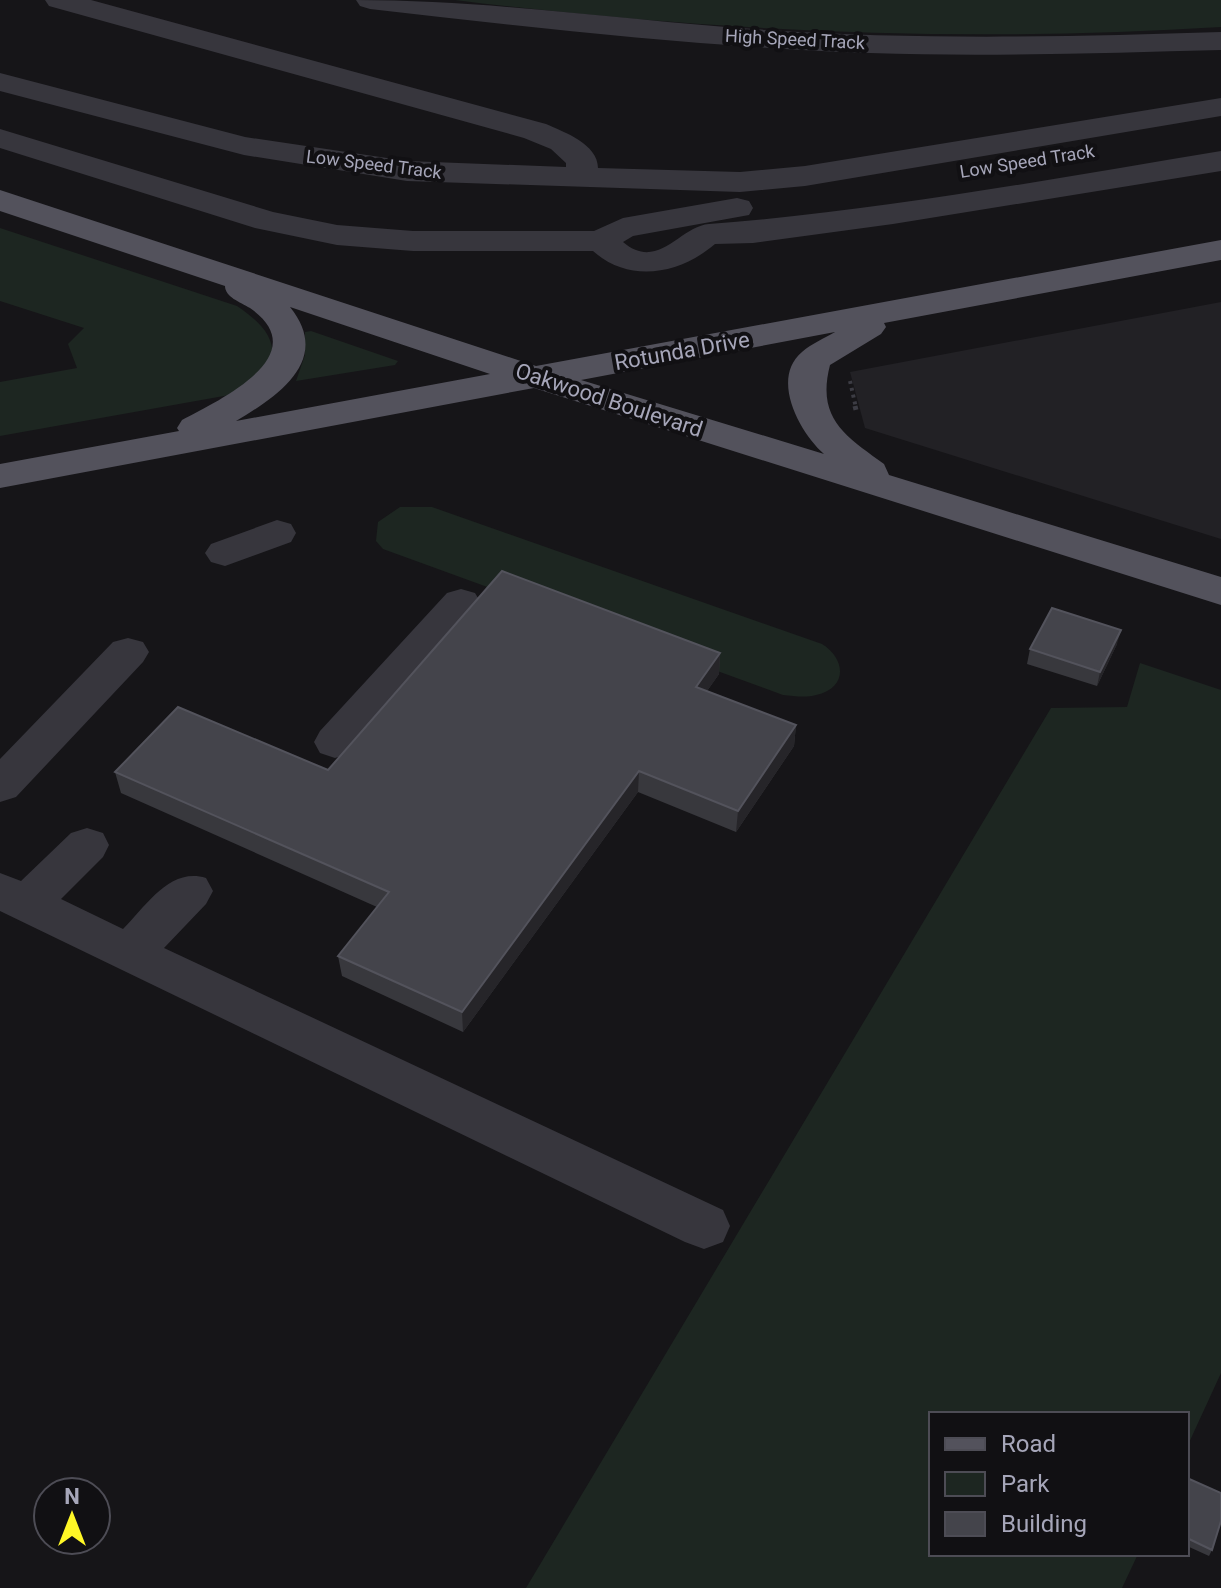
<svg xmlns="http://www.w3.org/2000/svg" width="1221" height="1588" viewBox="0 0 1221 1588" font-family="Roboto,sans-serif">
<rect width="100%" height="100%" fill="#161518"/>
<!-- built -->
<path fill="#222125" d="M1221,302V539L865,428L850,372Z"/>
<!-- green -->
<path fill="#1d2621" d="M455,0H1221V27C966,43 709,32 455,0Z
M0,228L237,306C257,320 274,333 273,359L235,394L0,436V382L77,368L68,344L84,328L0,301Z
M311,331L398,361L395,365L296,381L305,355V332Z
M400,507H432L822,644C846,659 848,688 816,695C806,698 794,696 783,695L383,549L376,541L378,522Z
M1140,663L1221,690V1373L1187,1447V1414H931V1554H1138L1122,1588H526L1051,708L1127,707Z"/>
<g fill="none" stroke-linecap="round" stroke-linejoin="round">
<!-- path-far1 -->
<path stroke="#3c3c44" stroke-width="4" stroke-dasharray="3 4" stroke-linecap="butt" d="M850,381L856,408"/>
<!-- path -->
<path stroke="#3c3c44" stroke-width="5" stroke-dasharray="4 6" stroke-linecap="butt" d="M855,406L857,414"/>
<!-- minor -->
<path fill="#37363d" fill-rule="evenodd" d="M45,0H91L546,124C564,132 598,144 598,168L740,172L805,166L1221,98V116L805,186L740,192L407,181L244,155L0,91V73L245,137L407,161L566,167V163L551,149L524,138L49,6Z
M356,0C493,0 629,21 767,30C918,40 1069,37 1221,32V50C1104,53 987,57 870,53C703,47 536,28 370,9L360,6Z
M0,129L273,212L337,225L413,231H594L623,218L737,198L749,201L753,208L749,215L633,236L623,242C658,272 680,226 709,224C881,211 1051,179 1221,151V171L893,224L753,243L715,244C680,274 630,284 593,251H413L337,245L255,228L0,148Z
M277,520L291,524L296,533L291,542L225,566L211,562L205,553L211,544Z
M461,589L475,593L481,603L475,613L350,753L335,758L320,753L314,742L320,731L447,593Z
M128,638L143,642L149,652L143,662L16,797L0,802V759L113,642Z
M87,828L103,833L109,845L103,857L61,899L123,929C147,905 170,867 206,878L213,891L206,904L164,948L723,1210L730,1226L723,1242L704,1249L685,1242L0,911V873L21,881L71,833Z"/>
<!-- major -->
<path fill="#53525c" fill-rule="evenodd" d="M0,190L536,366L1221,240V260L884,323L886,327L881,334L830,365C816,419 846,436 884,464L889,475L1221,577V605L534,388L0,488V464L179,431L177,428L182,420C219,400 317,355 250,308C240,302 225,297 225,286L0,211ZM290,307L490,374L236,421C280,395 332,359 290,307ZM835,332C825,338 811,344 802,352C770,379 800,433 824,454L581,380Z"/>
</g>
<!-- wall -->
<path fill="#38383d" d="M1117,644L1097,686L1027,664L1030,649Z
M720,653L719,674L707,691L796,725L794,746L736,832L638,792L463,1032L342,976L338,956L377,907L121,793L115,772L328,770Z
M1187,1478L1212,1550L1209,1556L1187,1546Z"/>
<!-- shaded-wall -->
<path fill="#262529" d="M1121,630L1117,644L1097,686L1100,672Z
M720,653L719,674L695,708L696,687Z
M796,725L794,746L736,832L738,811Z
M639,771L638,792L463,1032L462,1012Z"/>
<!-- building -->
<path fill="#44444b" stroke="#53535c" stroke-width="2" d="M502,571L720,653L696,687L796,725L738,811L639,771L462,1012L338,956L389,892L115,772L178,707L328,770Z
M1052,608L1121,630L1100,672L1030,649Z
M1187,1478L1221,1493V1521L1212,1550L1187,1538Z"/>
<g text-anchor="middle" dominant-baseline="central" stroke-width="8" stroke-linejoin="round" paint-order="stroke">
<!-- far-street labels -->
<g font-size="18" fill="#a6a6b9" stroke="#111013">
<text transform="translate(795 39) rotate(3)">High Speed Track</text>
<text transform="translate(1027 161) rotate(-9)">Low Speed Track</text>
<text transform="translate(374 164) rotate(7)">Low Speed Track</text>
</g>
<!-- street labels -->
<g font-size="22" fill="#a6a6b9" stroke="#111013">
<text transform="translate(682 351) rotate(-10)">Rotunda Drive</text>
<text transform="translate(609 400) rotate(18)">Oakwood Boulevard</text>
</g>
</g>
<!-- legend -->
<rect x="929" y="1412" width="260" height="144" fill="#111013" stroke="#4d4c55" stroke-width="2"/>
<rect x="945" y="1438" width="40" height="12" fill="#53525c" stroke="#4d4c55" stroke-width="2"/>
<text x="1001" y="1452" font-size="24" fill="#a6a6b9">Road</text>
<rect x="945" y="1472" width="40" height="24" fill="#1d2621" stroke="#4d4c55" stroke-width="2"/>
<text x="1001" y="1492" font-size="24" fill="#a6a6b9">Park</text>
<rect x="945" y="1512" width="40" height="24" fill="#44444b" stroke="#4d4c55" stroke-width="2"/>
<text x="1001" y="1532" font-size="24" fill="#a6a6b9">Building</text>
<!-- north arrow -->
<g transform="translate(72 1516)"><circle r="38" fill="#111013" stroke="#4d4c55" stroke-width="2"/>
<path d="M0-6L14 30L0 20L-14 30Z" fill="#fff726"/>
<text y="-12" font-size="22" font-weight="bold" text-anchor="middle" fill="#a6a6b9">N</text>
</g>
</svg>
